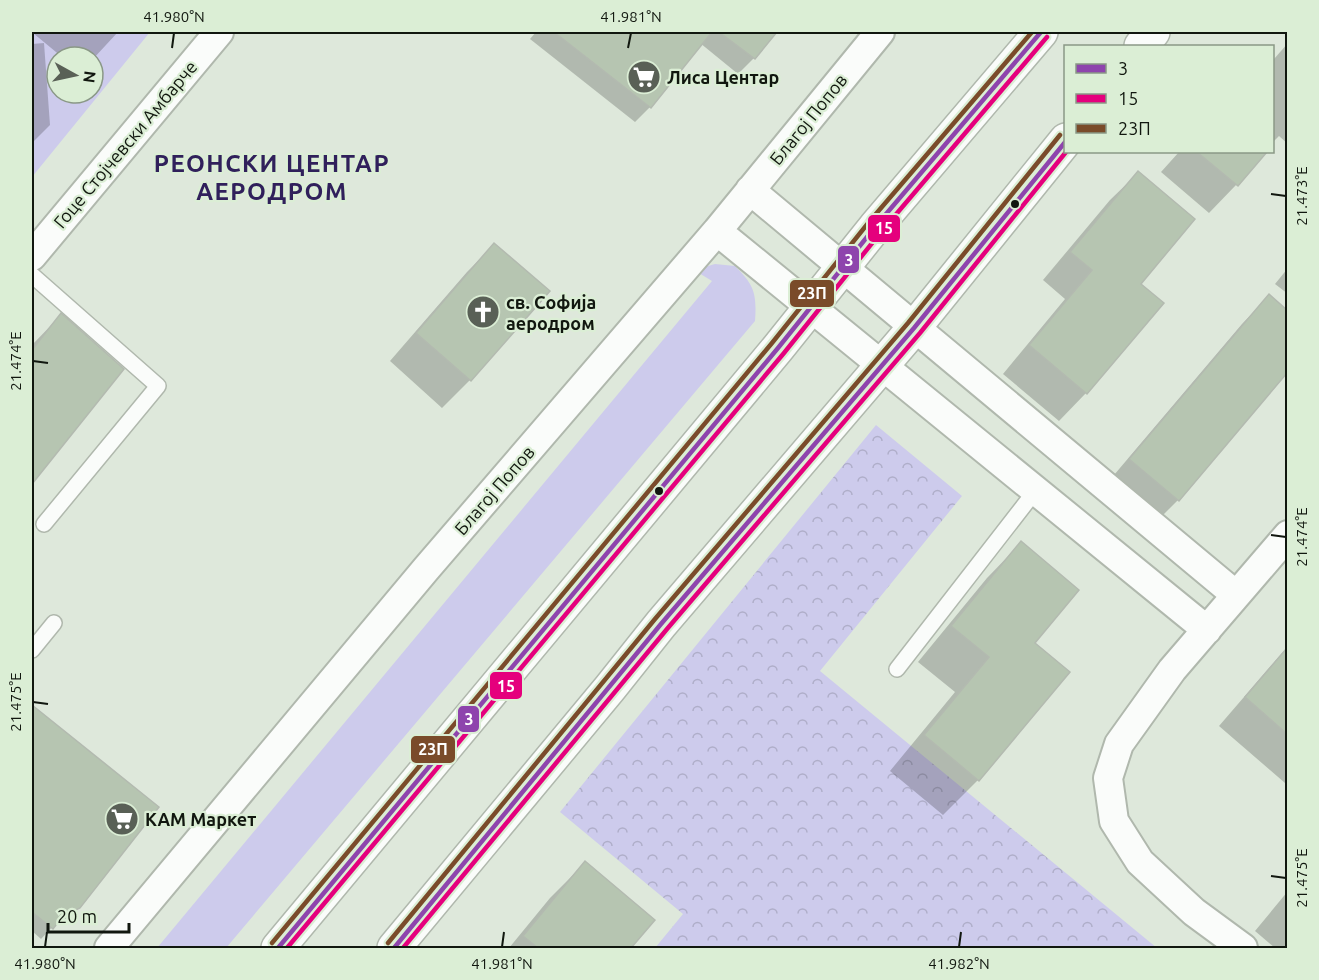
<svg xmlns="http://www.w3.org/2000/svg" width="1319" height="980" viewBox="0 0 1319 980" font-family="Ubuntu,sans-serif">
<defs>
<pattern id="park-crowns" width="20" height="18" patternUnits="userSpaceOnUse" patternTransform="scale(1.5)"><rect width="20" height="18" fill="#cdcbec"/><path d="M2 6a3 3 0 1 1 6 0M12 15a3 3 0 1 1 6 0" fill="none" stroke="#afaec9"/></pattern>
</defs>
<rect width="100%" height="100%" fill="#dee8db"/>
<!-- green -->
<path fill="#cdcbec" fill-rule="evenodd" d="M32,32H150L32,177ZM57,57H93V93H57Z
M715,264L735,266C754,285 757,293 755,321L226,948H157L712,281L694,270Z"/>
<!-- park -->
<path fill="url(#park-crowns)" d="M876,425L962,496L820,671L1157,948H655L683,914L560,812Z"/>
<!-- shadow -->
<path fill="#0003" d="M34,32H118L93,59V57H62L33,33Z
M536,32H775L754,58L738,74L700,43L650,107L635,122L530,39Z
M44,43L50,125L32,143V44Z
M1288,43V144L1279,136L1272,143V58L1274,59Z
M1179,152H1265L1236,185L1209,213L1161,172Z
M1138,173L1139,284L1086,393L1059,421L1003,374L1065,299L1043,280L1110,200Z
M494,245L547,291L470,380L442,408L390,361L467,272Z
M1288,268V294L1275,284Z
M1269,296L1288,312V371L1178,500L1150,528L1103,488L1242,324Z
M61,315L122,369L32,482V345Z
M1021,543L1033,643L1068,672L978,780L943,815L890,771L955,692L918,662L987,578Z
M1288,646V781L1285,783L1219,726Z
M32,707L157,808L78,907L67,918L55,924L41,939L32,931Z
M585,863L653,920L629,948H509L550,898Z
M1288,891V948H1275L1255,931Z"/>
<!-- building -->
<path fill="#b6c5b1" stroke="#b3bab0" stroke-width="1.5" d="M554,32H712L651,108Z
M719,32H777L755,59Z
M1197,152H1267L1238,186Z
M1138,171L1195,219L1141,284L1164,303L1087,394L1029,345L1092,270L1070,252Z
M494,243L550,291L471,381L416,333Z
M1269,294L1287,310V373L1179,501L1129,459Z
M61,313L124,369L32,484V350Z
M1021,541L1079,590L1035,643L1070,672L979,781L924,735L989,657L951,626Z
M1287,648V734L1245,697Z
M32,705L159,807L80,908L63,916L53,929L32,912Z
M585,861L655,920L631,948H538L523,936Z"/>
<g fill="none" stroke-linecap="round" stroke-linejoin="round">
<defs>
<path id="service" d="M32,275L158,386L44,524
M32,650L54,623
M897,669L1036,490"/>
<path id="minor" d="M750,190L1236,595
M717,231L1207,630
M32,256L219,32
M109,948L426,569L717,231L880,32
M1243,948L1194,912L1140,862L1114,821L1108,778L1119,744L1172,670L1288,535"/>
<path id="tertiary" d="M1141,46L1153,32
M278,948L778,348L875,227L1041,32
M394,948L610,688L661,624L914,328L1066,140"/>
</defs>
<!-- service casing -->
<use href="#service" stroke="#b0b8ad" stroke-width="18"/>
<!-- minor casing -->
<use href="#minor" stroke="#b0b8ad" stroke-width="32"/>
<!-- tertiary casing -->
<use href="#tertiary" stroke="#b0b8ad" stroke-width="36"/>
<!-- service -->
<use href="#service" stroke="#fafcfa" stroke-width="15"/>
<!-- minor -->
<use href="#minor" stroke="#fafcfa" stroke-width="28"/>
<!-- tertiary -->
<use href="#tertiary" stroke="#fafcfa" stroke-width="33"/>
<defs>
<path id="bus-1" d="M278,948L778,348L875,227L1041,32
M394,948L661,624L914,328L1066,141"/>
<path id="bus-2" d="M287,948L784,353L881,232L1047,37
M403,948L667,629L920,333L1066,152"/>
<path id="bus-3" d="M272,943L772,343L869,222L1032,32
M388,943L655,619L908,323L1060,135"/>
</defs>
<!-- bus-1 casing -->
<use href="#bus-1" stroke="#dbeed5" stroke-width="9"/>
<!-- bus-2 casing -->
<use href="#bus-2" stroke="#dbeed5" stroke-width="9"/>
<!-- bus-3 casing -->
<use href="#bus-3" stroke="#dbeed5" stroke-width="9"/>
<!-- bus-1 -->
<use href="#bus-1" stroke="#8e44ad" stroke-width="4.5"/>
<!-- bus-2 -->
<use href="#bus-2" stroke="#e5007d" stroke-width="4.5"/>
<!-- bus-3 -->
<use href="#bus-3" stroke="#7a4b2a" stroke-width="4.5"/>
</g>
<!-- ticks -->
<path fill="none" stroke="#11170f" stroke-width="2" d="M172,48L174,33M628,48L631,33M1271,194L1286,196M33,361L48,363M1271,535L1286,537M33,702L48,704M1271,876L1286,878M45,947L47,932M502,947L504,932M959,947L961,932"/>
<!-- icons -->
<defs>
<symbol id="supermarket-disc" viewBox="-11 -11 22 22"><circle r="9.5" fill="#596056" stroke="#dbeed5"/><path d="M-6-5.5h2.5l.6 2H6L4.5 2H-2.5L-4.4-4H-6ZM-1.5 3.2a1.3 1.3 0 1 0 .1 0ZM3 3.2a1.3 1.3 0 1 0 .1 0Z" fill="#fff"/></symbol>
<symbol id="church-disc" viewBox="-11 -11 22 22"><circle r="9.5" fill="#596056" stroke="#dbeed5"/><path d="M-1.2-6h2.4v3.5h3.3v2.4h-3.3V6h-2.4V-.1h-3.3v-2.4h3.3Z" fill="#fff"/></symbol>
</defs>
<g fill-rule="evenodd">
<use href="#supermarket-disc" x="625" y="58" width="38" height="38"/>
<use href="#church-disc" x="464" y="293" width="38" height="38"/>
<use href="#supermarket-disc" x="103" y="800" width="38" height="38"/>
</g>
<!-- markers -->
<g fill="#11170f" stroke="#dbeed5" stroke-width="2">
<circle cx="1015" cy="204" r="5"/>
<circle cx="659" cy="491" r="5"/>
</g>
<g text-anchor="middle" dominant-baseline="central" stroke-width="4.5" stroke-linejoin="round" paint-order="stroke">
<!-- poi labels -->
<g font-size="18" font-weight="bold" fill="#11170f" stroke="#dbeed5" text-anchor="start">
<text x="667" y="77">Лиса Центар</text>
<text x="506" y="302">св. Софија<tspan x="506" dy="21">аеродром</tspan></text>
<text x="145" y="819">КАМ Маркет</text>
</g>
<!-- street labels -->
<g font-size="18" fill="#11170f" stroke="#dbeed5">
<text transform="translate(808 119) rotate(-51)">Благој Попов</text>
<text transform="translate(125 144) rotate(-50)">Гоце Стојчевски Амбарче</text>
<text transform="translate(494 490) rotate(-49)">Благој Попов</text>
</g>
<!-- district labels -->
<g font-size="24" font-weight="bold" letter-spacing="1.5" fill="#30205b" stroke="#dbeed5">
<text x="272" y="163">РЕОНСКИ ЦЕНТАР<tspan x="272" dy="28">АЕРОДРОМ</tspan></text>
</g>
</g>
<g stroke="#dbeed5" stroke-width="2">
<rect x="867" y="214" width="34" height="29" rx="6" fill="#e5007d"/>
<rect x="837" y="245" width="23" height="29" rx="6" fill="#8e44ad"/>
<rect x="789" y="279" width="46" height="29" rx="6" fill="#7a4b2a"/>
<rect x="489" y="671" width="34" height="29" rx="6" fill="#e5007d"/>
<rect x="457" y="705" width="23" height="28" rx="6" fill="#8e44ad"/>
<rect x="410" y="735" width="46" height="29" rx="6" fill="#7a4b2a"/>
</g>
<g font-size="16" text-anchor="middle" font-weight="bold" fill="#fff">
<text x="884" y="234">15</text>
<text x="849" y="266">3</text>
<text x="812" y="299">23П</text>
<text x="506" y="692">15</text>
<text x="469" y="725">3</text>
<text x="433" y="755">23П</text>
</g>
<!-- border -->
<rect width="1319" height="980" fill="none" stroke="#dbeed5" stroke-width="66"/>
<!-- legend -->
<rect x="1064" y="45" width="210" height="108" fill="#dbeed5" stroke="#8a9886" stroke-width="1.5"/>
<rect x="1076" y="64" width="30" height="9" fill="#8e44ad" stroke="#8a9886" stroke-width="1.5"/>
<text x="1118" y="75" font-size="18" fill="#11170f">3</text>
<rect x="1076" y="94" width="30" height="9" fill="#e5007d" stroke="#8a9886" stroke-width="1.5"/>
<text x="1118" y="105" font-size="18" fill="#11170f">15</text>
<rect x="1076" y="124" width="30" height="9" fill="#7a4b2a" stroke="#8a9886" stroke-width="1.5"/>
<text x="1118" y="135" font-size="18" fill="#11170f">23П</text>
<!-- north arrow -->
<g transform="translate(75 75) rotate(98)"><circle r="28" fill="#dbeed5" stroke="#8a9886" stroke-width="1.5"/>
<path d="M0-4.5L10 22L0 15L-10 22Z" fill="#596056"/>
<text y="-9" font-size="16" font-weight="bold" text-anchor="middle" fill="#11170f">N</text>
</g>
<!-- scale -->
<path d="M48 923v9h81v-9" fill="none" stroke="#11170f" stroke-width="3"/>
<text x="57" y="923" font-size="18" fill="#11170f" stroke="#dbeed5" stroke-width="4.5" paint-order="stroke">20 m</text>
<rect x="33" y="33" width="1253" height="914" fill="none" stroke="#11170f" stroke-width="2"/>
<g font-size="15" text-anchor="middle" fill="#11170f">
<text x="174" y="22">41.980°N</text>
<text x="631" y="22">41.981°N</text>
<text transform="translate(1302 196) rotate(-90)" y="5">21.473°E</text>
<text transform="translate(16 361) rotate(-90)" y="5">21.474°E</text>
<text transform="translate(1302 537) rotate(-90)" y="5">21.474°E</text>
<text transform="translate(16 702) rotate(-90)" y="5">21.475°E</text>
<text transform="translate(1302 878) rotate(-90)" y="5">21.475°E</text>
<text x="45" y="969">41.980°N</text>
<text x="502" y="969">41.981°N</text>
<text x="959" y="969">41.982°N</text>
</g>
</svg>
